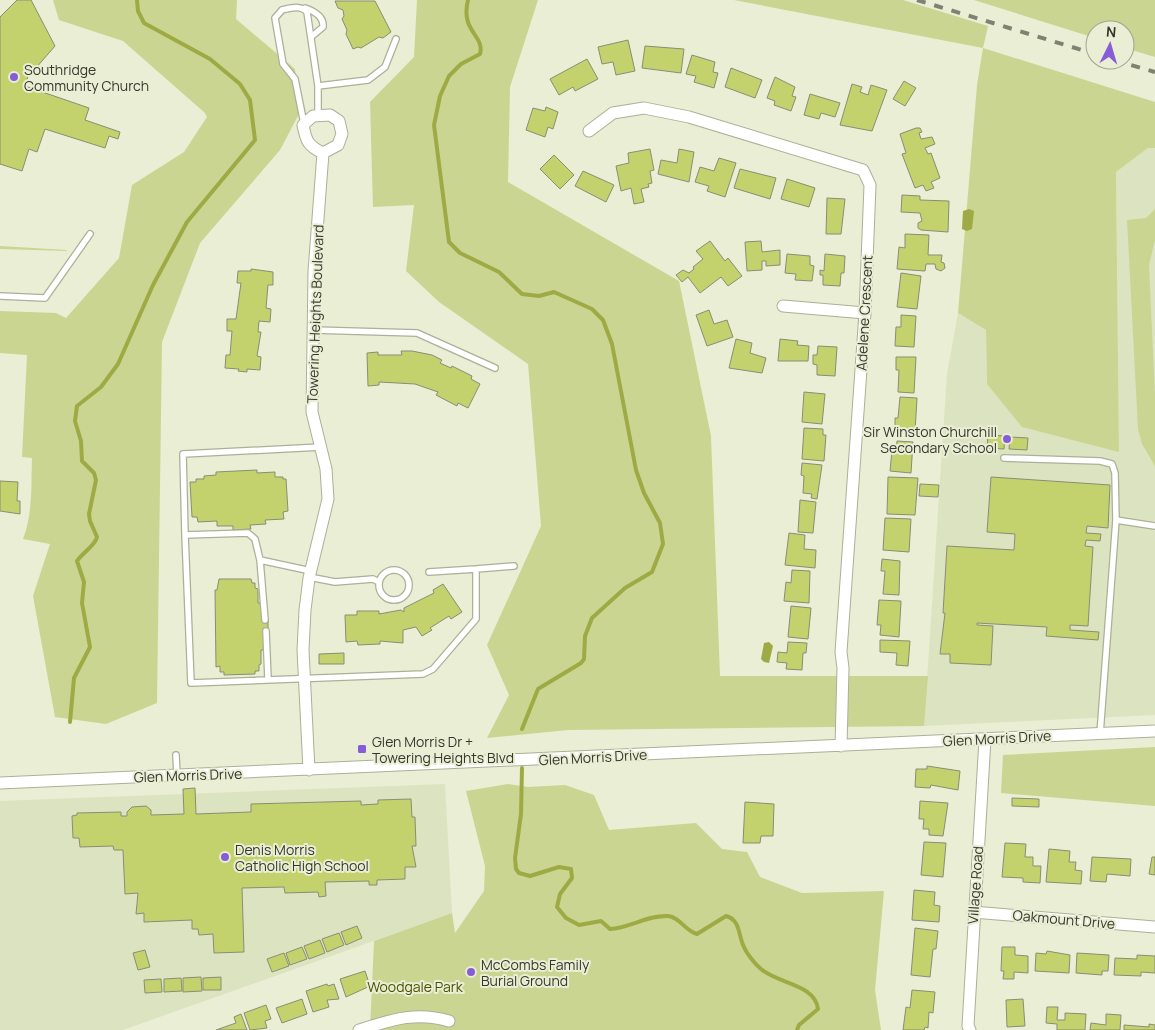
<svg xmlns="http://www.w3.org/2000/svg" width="1155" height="1030" viewBox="0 0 1155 1030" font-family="Manrope,sans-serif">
<rect width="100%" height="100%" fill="#e9eed4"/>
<!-- built -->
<path fill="#dce3c1" d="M1148,148H1155V715L924,726L947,374L958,313L986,330L987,384L1119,452L1116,172Z
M445,784L452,913L123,1030H0V801Z"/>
<!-- green -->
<path fill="#cad592" d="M53,0H237L236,19L295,69L300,112L280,150L200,243L162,342L157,703L106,724L55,717L33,596L50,544L23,539C33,513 31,486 32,458L22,457L27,355L0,353V311L56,313L66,318L119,258L132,185L184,152L207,117L205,113L123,41L59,20Z
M417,0H538L510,87L508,182L679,281L711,436L720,676H928L924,726L568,730L487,738L509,695L487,645L541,526L528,364L439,302L406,271L414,205L373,207L370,102L414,57Z
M734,0H903L988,26L983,48L1155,102V148H1148L1116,172L1119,452L1022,427L987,384L986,330L958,313L977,85L983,48Z
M974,0H1155V57L1125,48V30H1095V38Z
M1155,209V240L1149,265L1155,396V466L1142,444L1138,429L1127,220L1146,218Z
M0,246L66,250L67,251L0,249Z
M1155,747V806L1001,793L1003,755Z
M508,784L528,787L565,785L594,795L609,830L696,823L722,849L747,852L760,877L802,893L884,891L875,990L881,1030H370L374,941L452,913L455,933L484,891L485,866L466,791Z"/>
<!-- water -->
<path fill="#9eab45" d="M969,209L974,211L972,229L967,231L962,229L963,211Z
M769,642L773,646L769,663L764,662L761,659L764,643Z"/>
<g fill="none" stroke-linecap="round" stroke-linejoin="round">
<!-- stream -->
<path stroke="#9eab45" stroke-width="4" d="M468,0C460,32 485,35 480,54L461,64L449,76L440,96L434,125L449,242L460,253L499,272L522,294L539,296L554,292L592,309L603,320L612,344L636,470L644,493L660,523L663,544L652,572L625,588L592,618L585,636L584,659L581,663L538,689L522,729
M70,722L74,678L90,647L82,603L84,582L77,561C83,552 95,546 97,537L90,521L89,514L96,480L94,473L82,461L81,441L75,421L77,406L101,387L118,364L153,285L187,222L255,140L250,100L240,84L210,59L144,23L138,11L137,0
M522,768L521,814L515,858L516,869L519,873L530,876L559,867L571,869L572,878L560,894L557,907L566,918L579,925L601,921L610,929C630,928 647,915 668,916C680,917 685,931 697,934L726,916C741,920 738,936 744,947C747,954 755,964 761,969C778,984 815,984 818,1009L799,1025L797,1030"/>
</g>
<!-- building -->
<path fill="#c4d26d" stroke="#898d75" d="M17,0H31L55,46L35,69L31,67L25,86L89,108L85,120L120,132L118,139L109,136L105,148L45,129L37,152L29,149L22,171L0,164V17Z
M335,1H375L391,32L383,38L379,37L361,48L358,47L353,49L346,34L347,30L342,19L344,16L343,10L338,8Z
M628,40L635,71L616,75L613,62L602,64L598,47Z
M645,46L684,49L681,73L642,68Z
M692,55L715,62L713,72L718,73L714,88L694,82L696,76L686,74Z
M587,59L598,79L575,91L573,87L559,95L550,79Z
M731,68L762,80L755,98L725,87Z
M775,77L795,87L792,96L796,97L791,111L774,105L775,101L767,98Z
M904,81L916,88L905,106L893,99Z
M852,84L862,87L860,92L868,95L871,85L887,90L872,131L840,125Z
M810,94L840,103L835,117L821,113L819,119L804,115Z
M546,107L558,112L553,129L548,127L545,137L526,130L533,108L545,111Z
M916,128H920L922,132L919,133L921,139L932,137L935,144L925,148L928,154L931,153L940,178L931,182L934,188L926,191L923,185L915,188L902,154L906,153L900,134Z
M650,149L654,170L650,171L652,183L648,184L649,187L641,189L644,202L634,204L631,188L621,191L616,166L629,163L628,153Z
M679,149L694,152L689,182L658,174L661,160L677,163Z
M554,155L574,175L560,189L540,169Z
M719,158L736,163L725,197L707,191L709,186L695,182L700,167L714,171Z
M740,169L776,178L770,199L734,188Z
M583,171L614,185L606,202L575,186Z
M787,179L815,188L809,207L781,199Z
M902,195L920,196V200L949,201L948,232L921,230L918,228V223L922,221L920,213L901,212Z
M827,198L845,199L841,234H826Z
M905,234L929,235L928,255H942L941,262L944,263L945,268L941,271L936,269L935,264H926L925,271L897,269L899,247L905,248Z
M710,241L725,261L728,258L742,276L728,286L721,277L700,293L688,277L682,282L676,275L683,270L689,273L694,269L693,267L703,259L696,251Z
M761,241L762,252L780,250V265L766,266V261H762V270L747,271L745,242Z
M787,254L810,256V265L814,266L812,281L795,280L796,274L785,273Z
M825,254L845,256L844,273H841L840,286L823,285V275H820V270L824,271Z
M251,269L273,272V285H268L266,308L271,309L270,322L259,321L258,332H261L257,356L261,357L260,370L247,369V372L238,371L239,369L225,368L226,355H230L232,331H227V319H236L241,283H237L238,271H251Z
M901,273L921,276L917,309L897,307Z
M709,310L714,324L727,320L733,337L707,346L696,315Z
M901,315L916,316L914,347L895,346L896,327H901Z
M736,339L752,343L750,353L766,358L762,373L729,368Z
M780,339L798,341L797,345L809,346L808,361H778Z
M818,346L837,347L835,376L817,375V365L813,364V355H817Z
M401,351H412L432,355L442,360L440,363L451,368L452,366L472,376L471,379L480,384L468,408L458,403L457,406L436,395L438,392L415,384L379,382V385L368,386L367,353L378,352V355H402Z
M896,357H916L914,393L898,392L899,370H896Z
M804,392L825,394L822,424L802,422Z
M900,397L917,398L915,432L895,431V418H898Z
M804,428L823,429V435H826L824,461L802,459Z
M988,435L1005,436L1004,449L987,448Z
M1010,437L1028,438L1027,450L1009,449Z
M897,441L913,442L911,473L890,471L892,450H896Z
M802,463L822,465L817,499L811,498L812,494L803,493L804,476L801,475Z
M257,470V473L275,472V477H283V479H286L288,511L283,512L284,519L265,520L266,524L250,525L251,529L233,530V526H217V521L198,522L197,517H192L190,482H196V479H204V476L216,475V472Z
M888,477L918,478L915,515L887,514Z
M991,477L1110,485L1108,528L1087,526L1086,533L1101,534L1100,541L1086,540L1085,546L1093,547L1088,626L1070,625V630L1099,632L1098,640L1046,636L1047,627L977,623V625L993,626L991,665L950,663V654H940L945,613H943L947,546L1014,550L1015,534L987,532Z
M0,481L18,482L17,501H20V514L0,511Z
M920,484L939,485L938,497L919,496Z
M800,500L816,502L813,533L798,532Z
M885,518L911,519L909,552L883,550Z
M789,533L805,535L804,549L816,550L815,568L785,565Z
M882,559L900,561L899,595L883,594L885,571H881Z
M792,570L810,571L809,603L784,601L786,582L791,583Z
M219,579H251L252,583H255V588L258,589V603H263V620H268V631L264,650H261V664L259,665V671H255V674L224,675V672H220V666L216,667L215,590H217Z
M443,584L462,612L451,619L449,616L430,628L432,630L422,636L416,627L403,630V643L380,641V644L358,645L357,641L346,642L345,615H357V611H379V614L401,610L404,612V608L434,593L433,590Z
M879,600L901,601L899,637L880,635L881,625H877Z
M791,606L811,608L808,639L788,637Z
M880,640L910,641L908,666L896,665L897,653L880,652Z
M788,642L807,643L806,653H803L802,670L786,669L787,663L777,662L778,652L787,653Z
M344,653V664H319V654Z
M927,766L960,771L958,790L931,785L930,788L915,787L916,769H927Z
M195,788L196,814L251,812V804L361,801V805L378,804V800L411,799L412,817H415L416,846H412L416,867H405V879L377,880V885H369V881L325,882L326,896L319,897L318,892L285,893L284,887L242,888L244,952L214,953L213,934L199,935L198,929H192V920L144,922V913L136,914L138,893L125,894L123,850H114L113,846L80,847L79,838H73L72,816L77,815V813L121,812V816H127V812L132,807L146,806L151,810V815L184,814L183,789Z
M1012,798L1039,799V807L1012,806Z
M920,801L948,803L943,836L929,835V829H923L924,819H919Z
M745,802L774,804L773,836H761L760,843H743Z
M924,842L946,843L943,877L921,875Z
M1005,843L1026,844L1025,857H1033V866H1041L1040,883L1023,882V878L1002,877Z
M1049,849L1070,851L1069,862H1076L1075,870L1082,871L1081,884L1046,882Z
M1092,857L1131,859L1130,876L1107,874L1106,882L1090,881Z
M1152,857H1155V875L1149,874Z
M914,890L935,892L934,905L940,906L939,922L912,920Z
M357,926L362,938L346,945L341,932Z
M915,928L938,931L936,949H933L930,977L911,975Z
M339,933L344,945L327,952L322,939Z
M320,940L325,953L309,959L304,946Z
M302,947L307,959L290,965L286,953Z
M1002,947H1015V955L1028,956V973L1014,972V979H1003L1004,971H1001Z
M145,950L150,967L138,970L133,953Z
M1047,951L1070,955L1069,973L1035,971L1036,953L1046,954Z
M284,953L289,966L272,972L267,959Z
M1077,953L1109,955L1108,971H1102V975L1076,973Z
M1137,955L1155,956V973L1141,972V976L1114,975L1115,958L1137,959Z
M365,971L370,986L346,997L340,979Z
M201,977L202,991L183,992V978Z
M221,977V990H203V978Z
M181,978L182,991L164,992V979Z
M161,979L162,992L145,993L144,980Z
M327,984L328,986L334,984L339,999L327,1000L329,1007L313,1012L306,991Z
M912,990L935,992L933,1013L929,1012L928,1028L925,1027L924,1030H903L906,1007L910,1008Z
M302,999L307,1014L282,1023L276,1008Z
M1023,999L1025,1026L1007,1027L1006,1000Z
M266,1005L271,1019L265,1021L267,1028L250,1030L244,1013Z
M1047,1007H1058L1057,1020H1065V1013L1086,1014L1085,1030H1057V1024L1046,1023Z
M241,1014L247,1030H216L236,1023L234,1017Z
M1106,1014L1121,1015L1120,1030H1090L1091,1023L1106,1025Z
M1149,1024L1155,1025V1030H1124V1025L1149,1027Z"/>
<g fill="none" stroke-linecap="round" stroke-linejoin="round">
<defs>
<path id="service" d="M305,8C314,11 324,16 323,27L311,37
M318,86L368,80L385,67L396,39
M304,124L295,79L283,64L275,18L282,10C291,8 300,5 307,12L318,86V115
M0,296L45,298L90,234
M313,330L417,333L495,368
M1004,458L1100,461L1112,464L1115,473L1116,520L1100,734
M1116,520L1155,526
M185,535L191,683L423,674L433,669L476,619V569L514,566
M260,560L265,620
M379 585a15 15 0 1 1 30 0a15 15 0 1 1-30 0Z
M311,571L260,560L255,539L248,533L185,535L183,454L321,447
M429,572L476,569
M309,577L335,582L373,579L379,582
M266,631L268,679
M176,755L177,775"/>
<path id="minor" d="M589,131L613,113L644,108L689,117L863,170L870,185L865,313L841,652L843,668L841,746
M783,306L865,313
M309,770L303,650L305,610L309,578L328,499L326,469L312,412L314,271L323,153L338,145L342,134L339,121L330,115L313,116L303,125C306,141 308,146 323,153
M0,783L1155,731
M973,912L1155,927
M359,1030C391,1020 416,1011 449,1021
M970,1030L968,1026L985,739"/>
</defs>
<!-- service casing -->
<use href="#service" stroke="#abb097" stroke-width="8"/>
<!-- minor casing -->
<use href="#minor" stroke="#abb097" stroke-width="13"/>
<!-- service -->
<use href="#service" stroke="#fff" stroke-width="5.5"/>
<!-- minor -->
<use href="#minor" stroke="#fff" stroke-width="11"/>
<!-- rail -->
<path stroke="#7f8271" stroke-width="4" stroke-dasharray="9 9" stroke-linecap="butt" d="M917,0L1095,54
M1114,60L1155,72"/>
</g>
<!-- markers -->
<g fill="#865dd7" stroke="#e9eed4" stroke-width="2">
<circle cx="14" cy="77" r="5"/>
<circle cx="1007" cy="439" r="5"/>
<rect x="357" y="744" width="10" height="10" rx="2.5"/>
<circle cx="225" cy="857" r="5"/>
<circle cx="471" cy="972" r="5"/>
</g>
<g text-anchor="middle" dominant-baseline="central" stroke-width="4" stroke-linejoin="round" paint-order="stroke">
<!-- poi labels -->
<g font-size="14" fill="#35372d" stroke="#e9eed4" text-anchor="start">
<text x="24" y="69">Southridge<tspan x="24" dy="16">Community Church</tspan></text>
<text x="997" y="431" text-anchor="end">Sir Winston Churchill<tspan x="997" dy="16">Secondary School</tspan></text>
<text x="372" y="741">Glen Morris Dr +<tspan x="372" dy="16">Towering Heights Blvd</tspan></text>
<text x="235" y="849">Denis Morris<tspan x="235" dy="16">Catholic High School</tspan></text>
<text x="481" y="964">McCombs Family<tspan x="481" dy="16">Burial Ground</tspan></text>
</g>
<!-- street labels -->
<g font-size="14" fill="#35372d" stroke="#e9eed4">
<text transform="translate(864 313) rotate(-87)">Adelene Crescent</text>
<text transform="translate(315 314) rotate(-88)">Towering Heights Boulevard</text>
<text transform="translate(997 738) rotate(-3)">Glen Morris Drive</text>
<text transform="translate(593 757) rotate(-3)">Glen Morris Drive</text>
<text transform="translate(188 775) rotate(-2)">Glen Morris Drive</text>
<text transform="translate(975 885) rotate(-86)">Village Road</text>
<text transform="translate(1064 919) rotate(5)">Oakmount Drive</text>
</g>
<!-- park labels -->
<g font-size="14" fill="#495100" stroke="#e9eed4">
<text x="415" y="986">Woodgale Park</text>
</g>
</g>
<!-- north arrow -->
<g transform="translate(1110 45) rotate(5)"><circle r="24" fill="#e9eed4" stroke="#a1a591"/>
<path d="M0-4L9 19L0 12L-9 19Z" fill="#865dd7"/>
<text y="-8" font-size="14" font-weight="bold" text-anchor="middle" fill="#35372d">N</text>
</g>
</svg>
